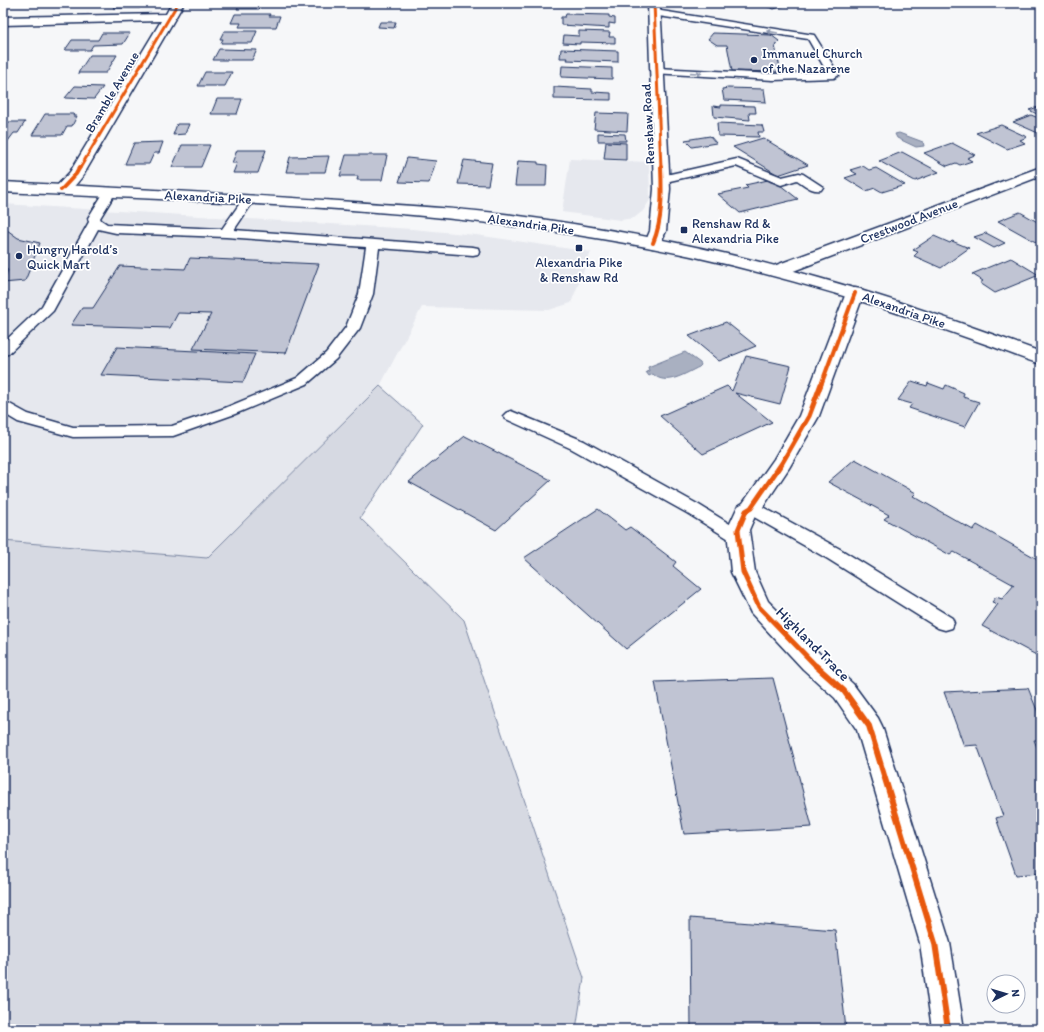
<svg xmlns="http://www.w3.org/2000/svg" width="1044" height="1032" viewBox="0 0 1044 1032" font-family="Itim,sans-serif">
<rect width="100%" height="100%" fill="#f6f7f9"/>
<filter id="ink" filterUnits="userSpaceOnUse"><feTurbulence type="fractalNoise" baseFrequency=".025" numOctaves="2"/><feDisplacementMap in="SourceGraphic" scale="8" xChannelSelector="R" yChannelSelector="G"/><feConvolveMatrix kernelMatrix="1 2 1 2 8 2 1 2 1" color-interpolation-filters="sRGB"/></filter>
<g filter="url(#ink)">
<!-- built -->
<path fill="#e6e8ee" d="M570,159L649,162L650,200L643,211L634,218L620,220L562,212Z
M3,204L412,229L476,235L591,252L571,303L549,310L422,307L380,386L207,558L3,541Z"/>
<!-- green -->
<path fill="#d6d9e2" stroke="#7884a0" d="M380,386L423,424L360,518L464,620L584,978L576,1029H3V541L207,558Z"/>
<!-- water -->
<path fill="#a9b0c1" stroke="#707c99" d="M899,133L923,142L924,146L916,147L897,138L895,134Z
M685,352L700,363L701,365L699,367C686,373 666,387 653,374L649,376L646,372L649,371L648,367Z"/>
<!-- building -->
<path fill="#c0c4d3" stroke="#1b2f5e" d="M117,3H146L142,5L140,8H113Z
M240,3H273L271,5H261L259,9H237Z
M762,3H792L774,9L760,4Z
M235,14H270L269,16H280L276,27H239L241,23H231Z
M566,14L609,15V17L615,18V24L609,23V28L561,25V17H565Z
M380,22H396L394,28L378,27Z
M224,31H257L252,43H221L223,39H220Z
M579,31L610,32L609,37H615V43L580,42V44L563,43L564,35L579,36Z
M102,33H130L123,44L93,45L90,50H65L72,40H98Z
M713,33L771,35L779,41L775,46L781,72L732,71L727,45H717L708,39Z
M219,49L257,50L252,60H213Z
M561,49L618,51V62L567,60L568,58H560Z
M90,55H117L106,73H78Z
M562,66L612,68V79L561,77Z
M205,72H232L225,86H198Z
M75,86L103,87L94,99L65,98Z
M554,87L592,89V92L611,93V100L554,99Z
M728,88L764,89L766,102L724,100L722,89Z
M217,99H242L237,114H211Z
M721,105L755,106L756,113H749L750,120L714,117L713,106L721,107Z
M1041,106V116L1029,110Z
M596,113L628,114L627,131L594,129Z
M45,114H74L73,116H77L72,126H67L62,135H32Z
M1031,115L1041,119V132L1038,133L1013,122Z
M7,122H25L18,133H14L8,141L3,144V125H5Z
M717,123L762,125L764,132H758L759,137L718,136Z
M177,124H189L185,134L173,135Z
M1001,125L1027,137L1020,140L1025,143L1007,149L976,133Z
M598,133L625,134L626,141H598Z
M710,136L716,143L692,147L685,140Z
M763,138L808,165L778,175L733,147Z
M163,142L159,153H154L149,164H125L134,143Z
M606,142L626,143V160L604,159Z
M952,143L975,155L967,158L972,161L960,165L956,163L947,166L924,153Z
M182,145H210L201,167H172Z
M237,150H266L258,173H233L237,163H232Z
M902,152L939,172L915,181L879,161Z
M346,155H387L382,180H357L358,176H340Z
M329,156L325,172H286L290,157Z
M407,158L436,161L429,183L399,182Z
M464,160L492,163L488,185L458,184Z
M518,161L538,162V164L547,165L546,186H515Z
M863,166L869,170L876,168L905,185L882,192L875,188L866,191L845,178L857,174L850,170Z
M768,180L771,182L775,181L798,199L740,213L718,194L748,188L745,185Z
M1020,212L1041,224V245L998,221Z
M3,227L18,238L40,243L25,281L3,283L8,270L3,269Z
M986,233L1005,243L994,248L974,237Z
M934,236L950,243L952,241L969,248L941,268L914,256L918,252L913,250Z
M190,258L319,264L286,353L193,349L211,314L178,313L170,328L71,325L82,308H93L120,266L185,269Z
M1011,258L1039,275L995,293L980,283L983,281L972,274Z
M726,322L756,346L719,361L689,336Z
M117,347L255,354L243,382L101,375Z
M746,356L791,366L780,404L735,393L772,422L703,454L660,416L727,386L732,391Z
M912,381L927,386L928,383L944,389L946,385L964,393L963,397L979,402L965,427L909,408L912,404L898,400Z
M465,436L551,480L496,530L409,482Z
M855,459L916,493L913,496L973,530L977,525L1041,561V651L1038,656L982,626L998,604L992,602L996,597L1002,599L1014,585L954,552L950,555L884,519L889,515L828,482Z
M598,509L625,530L630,527L676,562L673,566L701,589L626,649L524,558Z
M773,678L812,827L684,834L655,682Z
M1028,688L1041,720V740H1034L1041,757V873L1016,875L996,818L1003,816L977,745L964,746L944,692Z
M690,918L835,930L846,1029H691Z"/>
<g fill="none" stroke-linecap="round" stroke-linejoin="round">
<defs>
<path id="service" d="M655,10L814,35L839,75L834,78L773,80L653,73L652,71L653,69L657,68L773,74L827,72L808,39L652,15L650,13Z
M737,159L782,177L799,173L803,174L823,187L821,190C812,192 805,185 797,180L781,185L736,166L661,183L657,181L655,179L657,177Z
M110,188L114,189L116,192L100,218L101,220L107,224L222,229L245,196H253L255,199L234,230L473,247L478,248L479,251L478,254L473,255L379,248L373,294L360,328L336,359L307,384L235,414L173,436L73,437L18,422L3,413V401L8,403L28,414L73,427L172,426L225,408L297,378L326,353L346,327L359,294L366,247L226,237L116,233L98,229L53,311L8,354L3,355V343L42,306L89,222L88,218L106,189Z
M511,411L584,441L699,505L746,534L749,538L746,542L740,544L734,542L687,513L572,449L506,419L503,416L506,413Z
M751,502L757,504L840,549L952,618L954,623L952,628L945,630L938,628L828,559L745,512L743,508L745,504Z"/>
<path id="minor" d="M172,3H184L84,174C77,184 68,196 56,193L53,190L70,172L161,21L3,25V17L166,14Z
M648,3H660L670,189L666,231L659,246L653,248L647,246L645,243L650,231L654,189Z
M1041,167V176L783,275L777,276L771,275L769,271L771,267Z
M855,288L861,289L864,293L819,416L789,468L759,513L755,516L749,530L755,572L768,601L821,655L853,684L878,718L882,726L950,943L964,1029H932L920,943L857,730L835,698L803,669L751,613L731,572L727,530L738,506L743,503L774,459L799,416L846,293L849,289Z"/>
<path id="primary" d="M3,182C120,188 237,194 353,202C406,206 459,208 512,215C616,229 719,249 819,278C894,299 968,325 1041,352V364C1024,359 1007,352 991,346C962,336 934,326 906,316C835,292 763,272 691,256C466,207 232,203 3,192Z"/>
</defs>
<!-- service casing -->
<use href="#service" stroke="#1b2f5e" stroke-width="3"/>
<!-- minor casing -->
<use href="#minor" stroke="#1b2f5e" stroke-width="3"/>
<!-- primary casing -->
<use href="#primary" stroke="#1b2f5e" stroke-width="3"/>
<!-- service -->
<use href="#service" fill="#fff" fill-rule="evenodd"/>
<!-- minor -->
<use href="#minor" fill="#fff" fill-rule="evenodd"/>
<!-- primary -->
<use href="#primary" fill="#fff" fill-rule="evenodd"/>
<defs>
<path id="cycleway-far3" d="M654,3L661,168
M80,168L178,3"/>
<path id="cycleway-far2" d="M61,190L76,174L80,167
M653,243C663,220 662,192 661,167
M821,385L855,293"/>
<path id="cycleway-far1" d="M817,667L759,607L743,572L738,530L746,511L751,508L782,463L809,416L821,384"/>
<path id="cycleway" d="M816,666L844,691L869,726L935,943L948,1029"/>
</defs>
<!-- cycleway-far3 casing -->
<use href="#cycleway-far3" stroke="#fff" stroke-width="4.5"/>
<!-- cycleway-far2 casing -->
<use href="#cycleway-far2" stroke="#fff" stroke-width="6"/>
<!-- cycleway-far1 casing -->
<use href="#cycleway-far1" stroke="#fff" stroke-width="8"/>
<!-- cycleway casing -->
<use href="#cycleway" stroke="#fff" stroke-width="9"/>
<!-- cycleway-far3 -->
<use href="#cycleway-far3" stroke="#e8590c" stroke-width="3"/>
<!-- cycleway-far2 -->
<use href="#cycleway-far2" stroke="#e8590c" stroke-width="4"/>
<!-- cycleway-far1 -->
<use href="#cycleway-far1" stroke="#e8590c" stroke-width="5"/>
<!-- cycleway -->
<use href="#cycleway" stroke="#e8590c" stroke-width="6"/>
</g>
<!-- one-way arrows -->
<defs><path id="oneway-solid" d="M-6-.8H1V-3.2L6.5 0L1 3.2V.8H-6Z"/></defs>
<g fill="#8d97ae">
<use href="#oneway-solid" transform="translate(772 32) rotate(-170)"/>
<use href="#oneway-solid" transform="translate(696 73) rotate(4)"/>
</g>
</g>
<!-- markers -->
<g fill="#1b2f5e" stroke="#fff" stroke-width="1.5">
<circle cx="754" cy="60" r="4"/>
<rect x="680" y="226" width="8" height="8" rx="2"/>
<rect x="575" y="244" width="8" height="8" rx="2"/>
<circle cx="19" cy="256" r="4"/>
</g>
<g text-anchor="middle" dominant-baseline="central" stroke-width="3.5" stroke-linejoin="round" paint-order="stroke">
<!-- far-poi labels -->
<g font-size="13" fill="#1b2f5e" stroke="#fff" text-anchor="start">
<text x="762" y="53">Immanuel Church<tspan x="762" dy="15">of the Nazarene</tspan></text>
<text x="692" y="223">Renshaw Rd &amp;<tspan x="692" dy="15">Alexandria Pike</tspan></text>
<text x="27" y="249">Hungry Harold’s<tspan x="27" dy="15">Quick Mart</tspan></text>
<text x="579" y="262" text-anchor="middle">Alexandria Pike<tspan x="579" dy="15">&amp; Renshaw Rd</tspan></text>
</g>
<!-- far-street labels -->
<g font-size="13" fill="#1b2f5e" stroke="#fff">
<text transform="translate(112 92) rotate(-59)">Bramble Avenue</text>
<text transform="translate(648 124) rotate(-93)">Renshaw Road</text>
<text transform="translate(208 197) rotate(3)">Alexandria Pike</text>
<text transform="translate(909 221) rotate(-21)">Crestwood Avenue</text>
<text transform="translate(531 224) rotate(8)">Alexandria Pike</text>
<text transform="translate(904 310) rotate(19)">Alexandria Pike</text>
</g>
<!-- street labels -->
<g font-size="15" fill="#1b2f5e" stroke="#fff">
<text transform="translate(813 644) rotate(45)">Highland Trace</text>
</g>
</g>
<!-- margin -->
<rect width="1044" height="1032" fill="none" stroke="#fff" stroke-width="16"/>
<rect x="8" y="8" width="1028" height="1016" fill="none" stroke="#1b2f5e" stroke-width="1.5" filter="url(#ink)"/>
<!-- north arrow -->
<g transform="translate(1006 994) rotate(85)"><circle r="19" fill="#ffffff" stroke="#a4acbf"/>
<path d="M0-3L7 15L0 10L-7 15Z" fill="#1b2f5e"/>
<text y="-6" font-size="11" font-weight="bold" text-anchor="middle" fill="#1b2f5e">N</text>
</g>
</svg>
